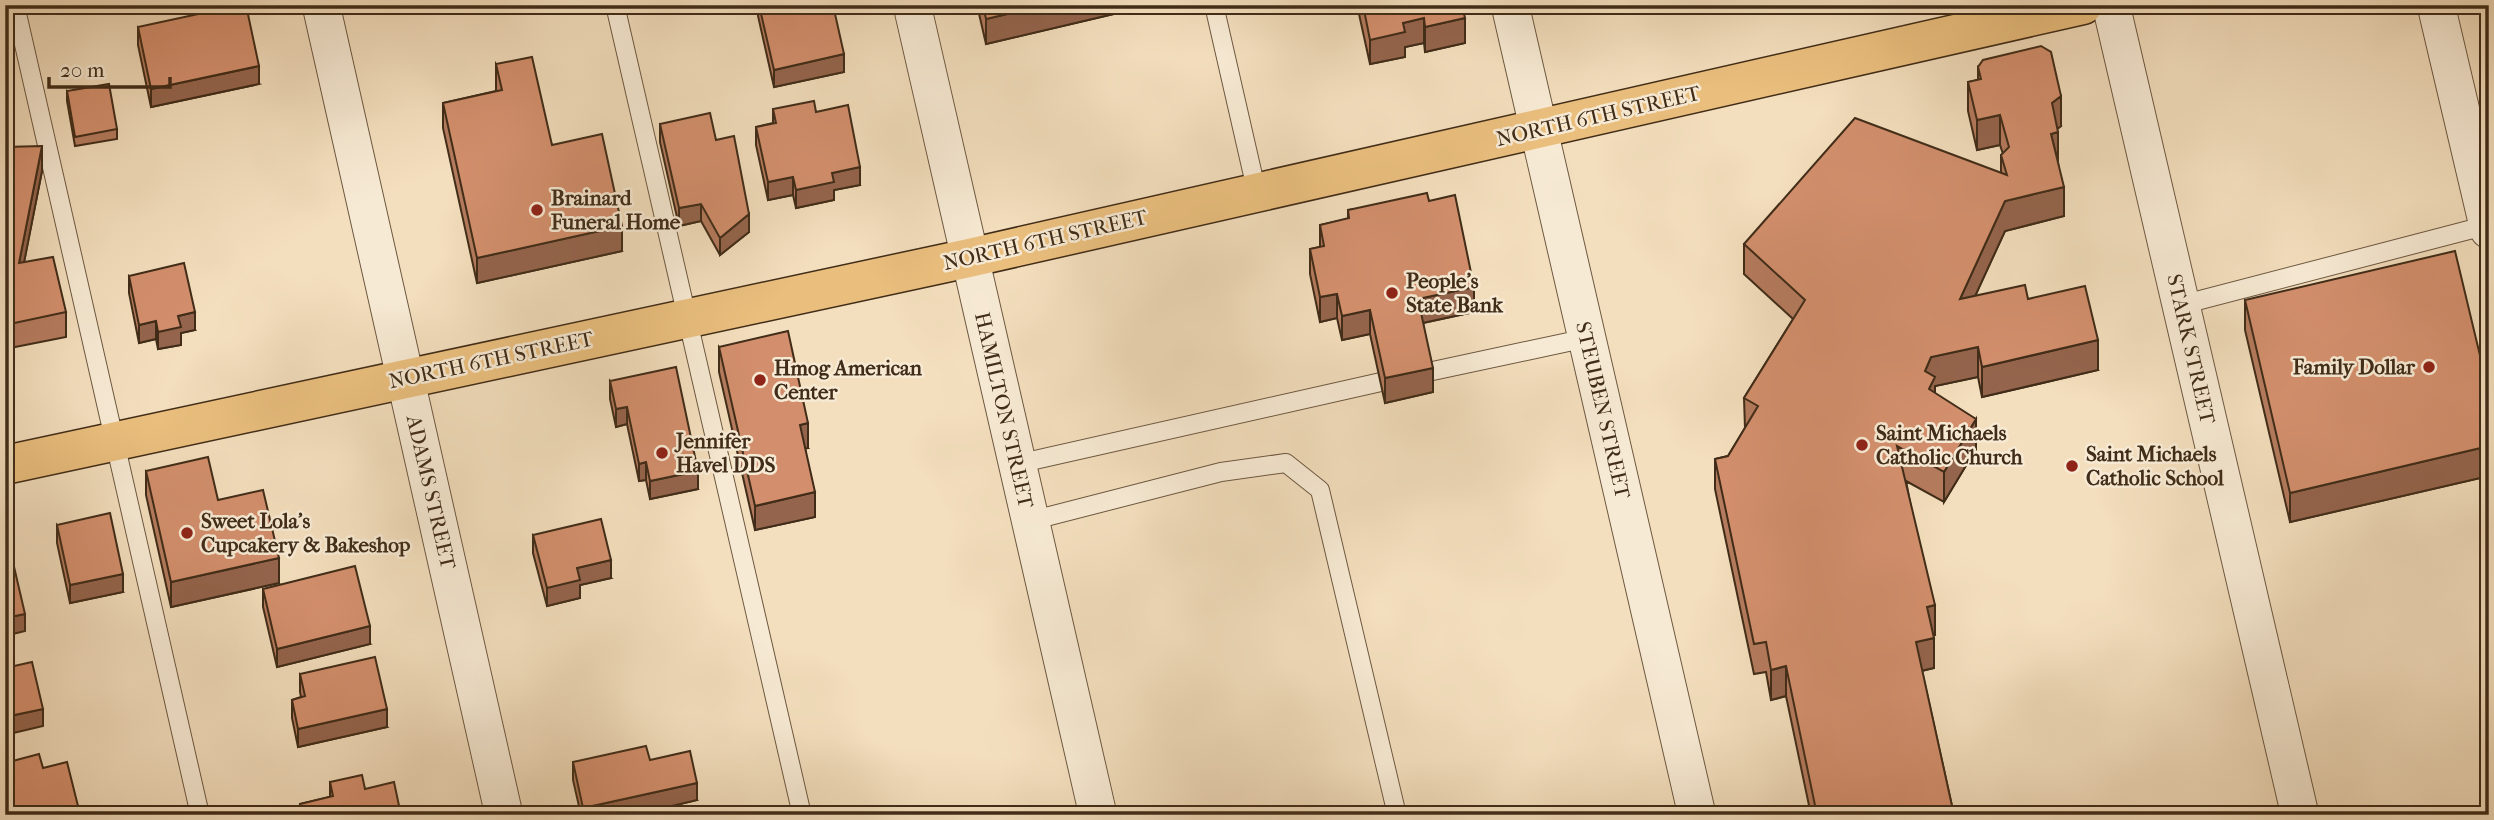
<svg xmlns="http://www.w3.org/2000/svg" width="2494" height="820" viewBox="0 0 2494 820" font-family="'IM FELL French Canon',serif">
<rect width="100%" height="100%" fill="#f3debd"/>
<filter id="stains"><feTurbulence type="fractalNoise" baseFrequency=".00286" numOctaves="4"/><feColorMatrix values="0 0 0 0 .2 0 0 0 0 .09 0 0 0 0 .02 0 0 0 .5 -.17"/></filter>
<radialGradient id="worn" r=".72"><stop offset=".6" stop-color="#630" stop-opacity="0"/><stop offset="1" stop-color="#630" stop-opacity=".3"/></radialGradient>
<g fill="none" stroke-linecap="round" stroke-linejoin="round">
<defs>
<path id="lane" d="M15,5L200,815
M615,5L802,815
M1214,5L1257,193
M2181,305L2488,225
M1428,372L1587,338
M1017,464L1381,382
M1030,521L1221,472L1286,463L1320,490L1397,815"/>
<path id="street" d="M321,5L504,815
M912,5L1098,815
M1510,5L1697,815
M2111,5L2300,815
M2436,5L2489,230"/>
<path id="primary" d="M5,465L969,258L2083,5"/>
</defs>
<!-- lane casing -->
<use href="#lane" stroke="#6d5841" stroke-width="20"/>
<!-- street casing -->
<use href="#street" stroke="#6d5841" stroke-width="39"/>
<!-- primary casing -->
<use href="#primary" stroke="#402c18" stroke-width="41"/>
<!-- lane -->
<use href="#lane" stroke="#f7ead4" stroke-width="18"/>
<!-- street -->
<use href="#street" stroke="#f7ead4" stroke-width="37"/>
<!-- primary -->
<use href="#primary" stroke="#eabf7e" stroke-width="38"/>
</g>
<!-- wall -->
<path fill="#b57b5e" stroke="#402c18" stroke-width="2" d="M758,5H833L844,72L774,87L758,16Z
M977,5H1152L986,44Z
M1357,5H1462L1465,43L1425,52L1424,43L1405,47V57L1370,64Z
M138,27L259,84L151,107L138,45Z
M496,64L552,145L622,251L477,283L443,128V103L496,91Z
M1978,67L2061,126L2057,129L2058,162L2064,216L2005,231L1975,296L2028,299L2098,370L1982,397L1978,377L1935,386V393L1976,449L1944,502L1906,481L1935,635H1933L1934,668L1922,671L1954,815H1811L1786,696L1771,700L1766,672L1754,674L1715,489V459L1728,456L1745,428L1744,398L1793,319L1744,274V244L2001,173V155L2003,154L2000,145L1977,150L1968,111V82L1978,80Z
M67,91L117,129V139L75,146L67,101Z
M773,109L816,112L860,185L834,190V200L796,208L793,195L768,200L756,145V127L773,123Z
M660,124L716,140L749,232L720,255L701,221L679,226L660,142Z
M5,147L42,171L24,262L66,312V337L5,349Z
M1429,201L1474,312L1423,323L1433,392L1385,403L1370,334L1342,340L1337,318L1320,322L1310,274V249L1320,247V225L1348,219V210Z
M129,276L195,330L181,333V345L158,349L156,339L139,343L129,293Z
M2245,300L2489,393V476L2290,522L2245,330Z
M719,347L808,448H805L815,517L755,530L719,372Z
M610,381L698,489L650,499L646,480L639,481L627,424L616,427L610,399Z
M146,471L218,500L279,583L171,607L146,495Z
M57,525L123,592L70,603L57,543Z
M533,535L611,578L580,585V598L547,606L533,553Z
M263,589L370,644L277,667L263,607Z
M300,674L387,727L298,747L292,718V700L301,697L300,692Z
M650,760L697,800L634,815H581L573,780V762Z
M330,782L365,789L401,815H300V804L330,797Z"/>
<!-- shaded-wall -->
<path fill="#94644c" stroke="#402c18" stroke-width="2" d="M1046,5H1152L986,44V19Z
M1424,18V43L1405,47V57L1370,64V40L1403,23Z
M1465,18V43L1425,52V27Z
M844,54V72L774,87V70Z
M259,66V84L151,107V89Z
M2061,96V126L2052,133V103Z
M2000,115V145L1977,150V120Z
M2058,132V162L2051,134Z
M42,146V171L19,288V263Z
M860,167V185L834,190V200L796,208V190L832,173Z
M793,177V195L768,200V182Z
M2064,187V216L2005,231L1960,329V299L2005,201Z
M701,204V221L679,226V208Z
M749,214V232L720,255V238Z
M622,226V251L477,283V258Z
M1474,287V312L1418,324V299Z
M1337,294V318L1320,322V297Z
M1370,310V334L1342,340V316Z
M195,312V330L181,333V345L158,349V332L178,316Z
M156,321V339L139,343V325Z
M2098,340V370L1982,397V367Z
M1978,347V377L1935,386V407L1929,419L1925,371L1931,357Z
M1433,368V392L1385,403V378Z
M627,407V424L616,427V409Z
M1976,419V449L1944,502V472Z
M808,423V448L800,450V425Z
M2489,446V476L2290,522V493Z
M646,462V480L639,481V464Z
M698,471V489L650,499V481Z
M815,492V517L755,530V506Z
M279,558V583L171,607V582Z
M611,560V578L580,585V598L547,606V588L577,568Z
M123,574V592L70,603V585Z
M1935,605V635L1927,637V607Z
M25,614V631L5,636V618Z
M370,626V644L277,667V649Z
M1934,638V668L1916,672V642Z
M1786,666V696L1771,700V670Z
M43,709V726L5,735V717Z
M387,709V727L298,747V729Z
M697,783V800L634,815H583V808Z
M78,806V815H42Z"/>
<!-- building -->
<path fill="#d38f6d" stroke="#402c18" stroke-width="2" d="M240,5H246L259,66L151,89L138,27Z
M759,5H833L844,54L774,70Z
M983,5H1046L986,19Z
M1363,5H1462L1465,18L1425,27L1424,18L1403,23L1405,32L1370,40Z
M2041,46L2051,52L2061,96L2052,103L2058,132L2051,134L2064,187L2005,201L1960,299L2025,285L2028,299L2085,286L2098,340L1982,367L1978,347L1931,357L1925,371L1935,377L1929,389L1976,419L1944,472L1897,446L1935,605L1927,607L1934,638L1916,642L1954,815H1817L1786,666L1771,670L1766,642L1754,644L1715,459L1728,456L1758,406L1744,398L1805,300L1744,244L1855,118L2007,175L2001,155L2009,147L2000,115L1977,120L1968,82L1981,79L1978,67L1983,60Z
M532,57L552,145L602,134L622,226L477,258L443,103L502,90L496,64Z
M109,84L117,129L75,137L67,91Z
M814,101L816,112L848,105L860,167L832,173L834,182L796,190L793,177L768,182L756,127L776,123L773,109Z
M710,113L716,140L734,136L749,214L720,238L701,204L679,208L660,124Z
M42,146L19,263L53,257L66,312L5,325V147Z
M1427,193L1429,201L1455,195L1474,287L1418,299L1433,368L1385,378L1370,310L1342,316L1337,294L1320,297L1310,249L1324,246L1320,225L1349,218L1348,210Z
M2455,251L2489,393V446L2290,493L2245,300Z
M184,263L195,312L178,316L181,327L158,332L156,321L139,325L129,276Z
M788,331L808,423L800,425L815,492L755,506L719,347Z
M676,367L698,471L650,481L646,462L639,464L627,407L616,409L610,381Z
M208,457L218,500L263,490L279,558L171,582L146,471Z
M110,513L123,574L70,585L57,525Z
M601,519L611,560L577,568L580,580L547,588L533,535Z
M5,528L25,614L5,618Z
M355,566L370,626L277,649L263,589Z
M375,657L387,709L298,729L292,700L305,696L300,674Z
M32,662L43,709L5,717V668Z
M646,746L650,760L690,751L697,783L583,808L573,762Z
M39,754L43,768L67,762L78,806L42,815H5V763Z
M362,775L365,789L394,782L401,815H303L300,804L333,796L330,782Z"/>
<!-- markers -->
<g fill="#8f2418" stroke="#f7ead4" stroke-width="2.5">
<circle cx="537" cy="210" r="7"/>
<circle cx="1392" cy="293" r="7"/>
<circle cx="2429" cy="367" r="7"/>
<circle cx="760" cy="380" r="7"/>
<circle cx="1862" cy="445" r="7"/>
<circle cx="662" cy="453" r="7"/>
<circle cx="2072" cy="466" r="7"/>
<circle cx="187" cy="533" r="7"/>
</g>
<g text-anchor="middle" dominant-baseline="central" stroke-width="5" stroke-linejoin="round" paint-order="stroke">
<!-- street labels -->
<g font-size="21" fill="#402c18" stroke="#f7ead4">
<text transform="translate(1598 116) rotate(-13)">NORTH 6TH STREET</text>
<text transform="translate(1045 240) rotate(-13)">NORTH 6TH STREET</text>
<text transform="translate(2191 349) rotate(77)">STARK STREET</text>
<text transform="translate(491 360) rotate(-12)">NORTH 6TH STREET</text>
<text transform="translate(1004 410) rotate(77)">HAMILTON STREET</text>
<text transform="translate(1603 410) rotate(77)">STEUBEN STREET</text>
<text transform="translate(431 492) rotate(77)">ADAMS STREET</text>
</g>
<!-- poi labels -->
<g font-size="21" font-weight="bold" fill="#402c18" stroke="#f7ead4" text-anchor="start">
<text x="551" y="198">Brainard<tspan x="551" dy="24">Funeral Home</tspan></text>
<text x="1406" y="281">People's<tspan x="1406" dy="24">State Bank</tspan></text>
<text x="2415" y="367" text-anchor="end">Family Dollar</text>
<text x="774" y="368">Hmog American<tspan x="774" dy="24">Center</tspan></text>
<text x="1876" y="433">Saint Michaels<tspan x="1876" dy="24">Catholic Church</tspan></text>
<text x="676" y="441">Jennifer<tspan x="676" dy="24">Havel DDS</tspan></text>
<text x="2086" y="454">Saint Michaels<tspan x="2086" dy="24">Catholic School</tspan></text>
<text x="201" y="521">Sweet Lola's<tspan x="201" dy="24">Cupcakery &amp; Bakeshop</tspan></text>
</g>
</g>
<!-- margin -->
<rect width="2494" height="820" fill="none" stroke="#f3debd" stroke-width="28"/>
<rect x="7" y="7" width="2480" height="806" fill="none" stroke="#402c18" stroke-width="3.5"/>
<rect x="14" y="14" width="2466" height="792" fill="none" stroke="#402c18" stroke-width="2"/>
<!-- scale -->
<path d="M49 77v10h121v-10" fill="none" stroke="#402c18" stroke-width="3.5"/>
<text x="60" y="77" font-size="21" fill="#402c18" stroke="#f7ead4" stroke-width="5" paint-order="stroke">20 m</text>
<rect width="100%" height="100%" filter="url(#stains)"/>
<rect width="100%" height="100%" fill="url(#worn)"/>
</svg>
